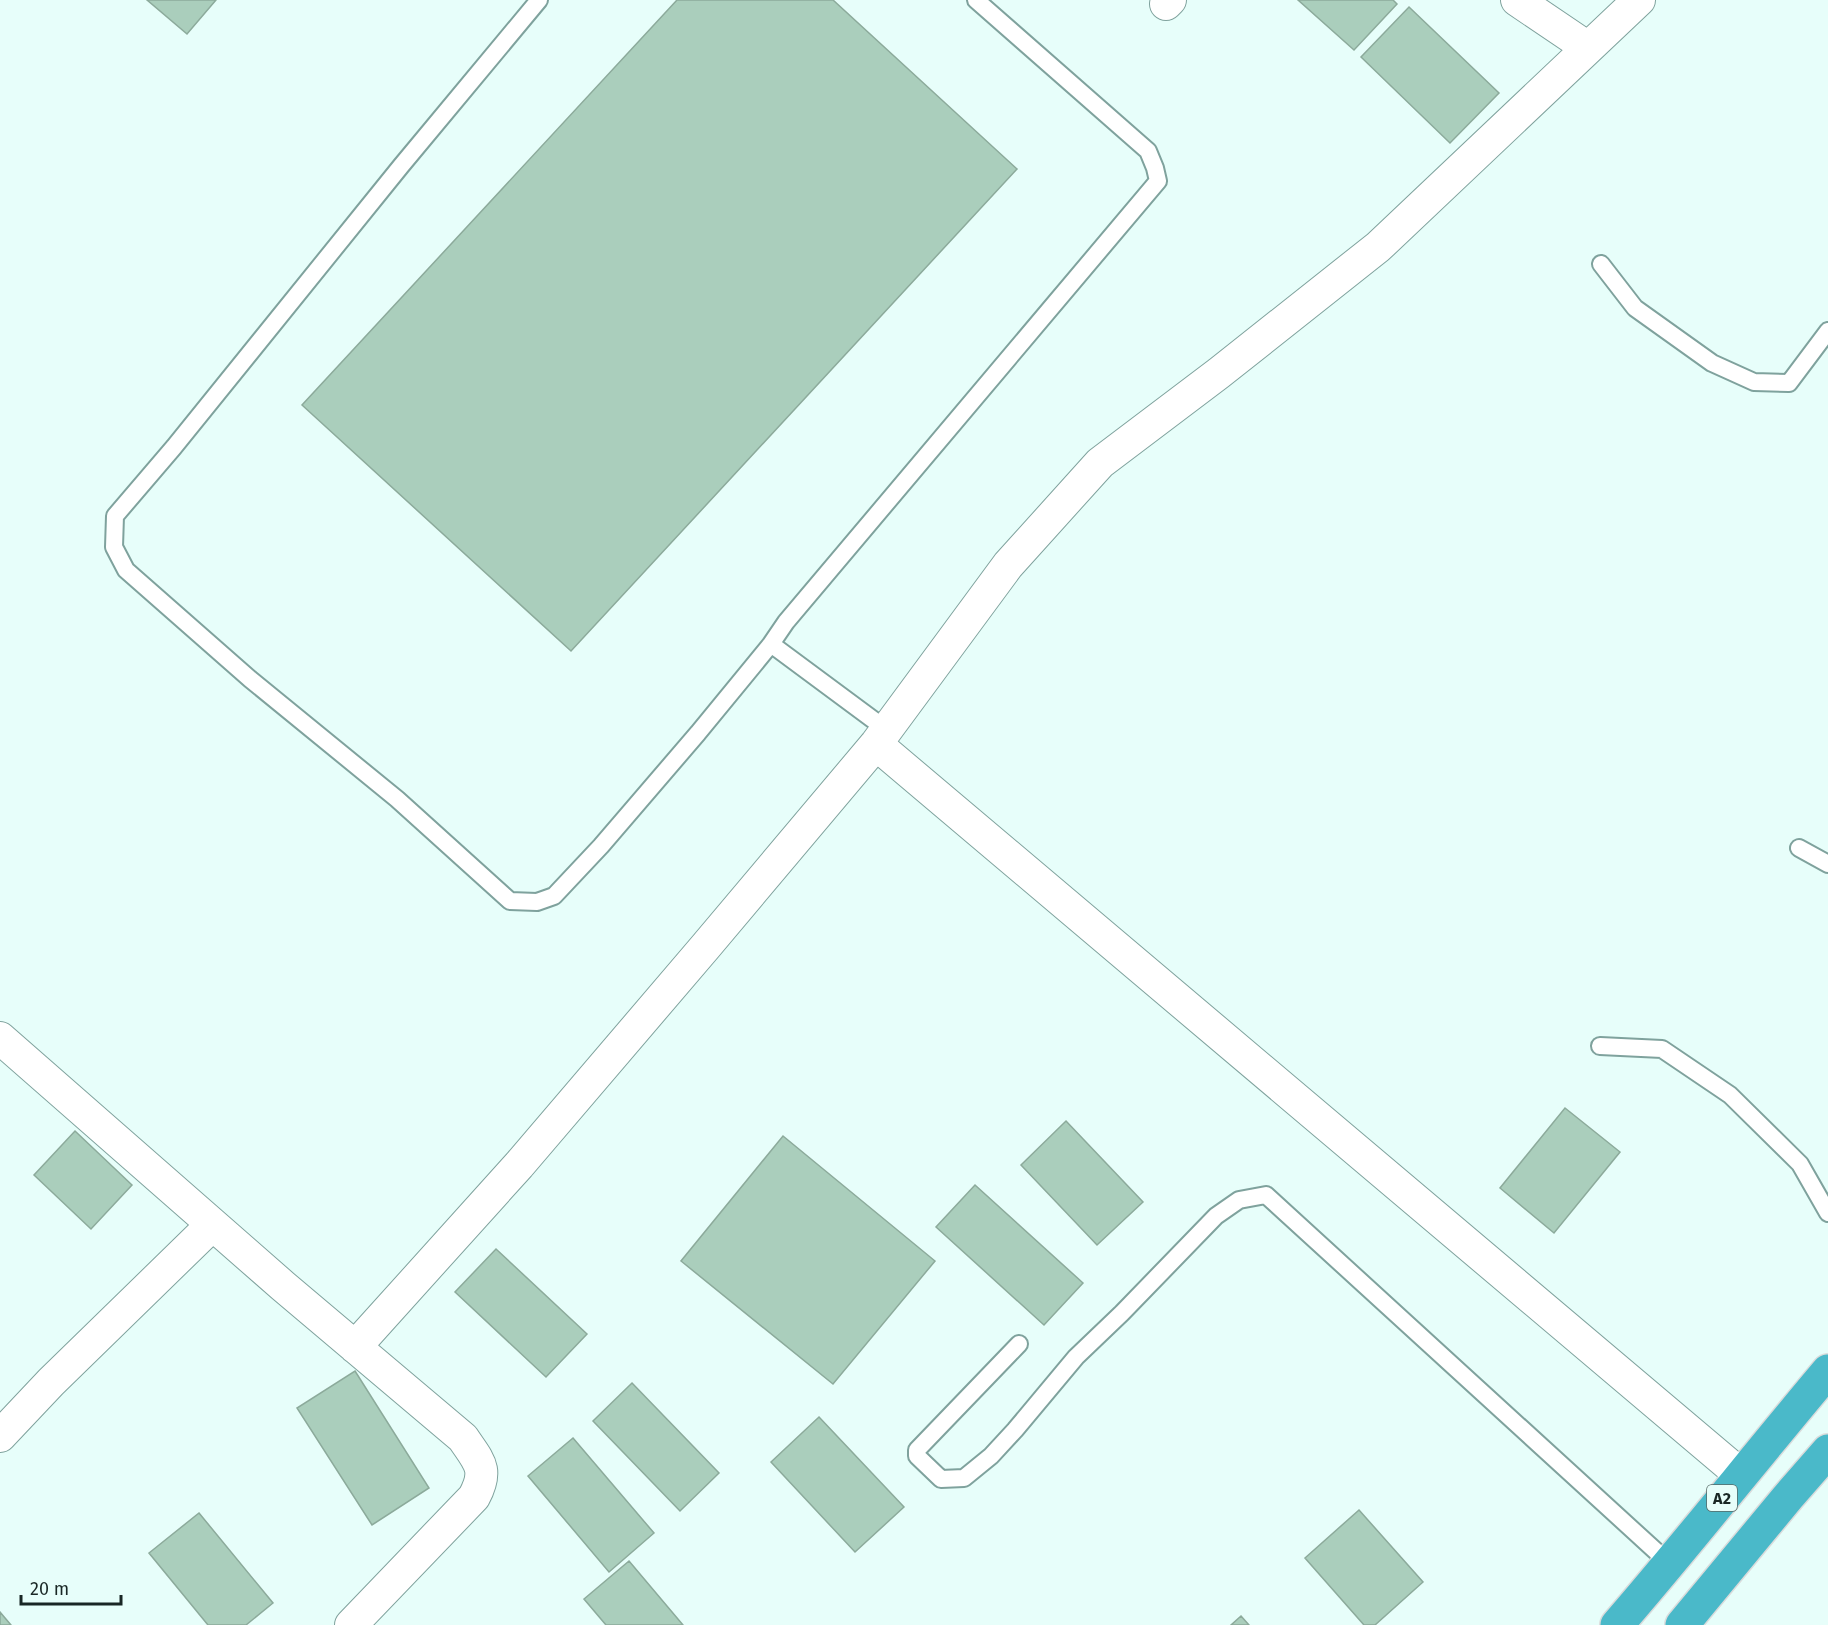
<svg xmlns="http://www.w3.org/2000/svg" width="1828" height="1625" viewBox="0 0 1828 1625" font-family="'Fira Sans',sans-serif">
<rect width="100%" height="100%" fill="#e7fefa"/>
<!-- building -->
<path fill="#aacebc" stroke="#8caa9b" stroke-width="1.5" d="M147,0H216L187,34Z
M677,0H833L1017,169L571,651L302,405Z
M1298,0H1393L1397,4L1354,50Z
M1409,7L1499,93L1450,143L1361,57Z
M1565,1108L1620,1152L1554,1233L1500,1188Z
M1066,1121L1143,1202L1097,1245L1021,1165Z
M75,1131L132,1185L91,1229L34,1175Z
M783,1136L935,1261L833,1384L681,1261Z
M975,1185L1083,1283L1044,1325L936,1227Z
M496,1249L587,1334L546,1377L455,1292Z
M355,1371L429,1488L372,1525L297,1408Z
M632,1383L719,1473L680,1511L593,1421Z
M819,1417L904,1507L855,1552L771,1462Z
M573,1438L654,1533L609,1572L528,1476Z
M1359,1510L1423,1582L1375,1625H1364L1305,1558Z
M199,1513L273,1603L246,1625H208L149,1553Z
M629,1561L683,1625H606L584,1599Z
M0,1612L11,1625H0Z
M1241,1616L1249,1625H1231Z"/>
<g fill="none" stroke-linecap="round" stroke-linejoin="round">
<defs>
<path id="lane" d="M539,0L401,166L174,447L115,516L114,547L126,570L250,679L397,799L510,901L537,902L554,896L601,846L698,733L771,644
M1601,264L1635,308L1712,363L1754,382L1789,383L1828,331
M887,730L771,644L786,622L1158,181L1155,168L1148,151L976,0
M1799,848L1828,864
M1600,1046L1662,1049L1730,1095L1800,1164L1828,1213
M1019,1344L917,1450V1456L941,1479L964,1478L991,1456L1015,1430L1076,1357L1122,1313L1216,1216L1239,1200L1266,1195L1670,1564"/>
<path id="street" d="M1517,0L1588,48
M1166,4L1170,0
M876,744L1741,1475
M0,1038L283,1286L463,1438C479,1462 489,1469 474,1497L351,1625
M355,1347L519,1165L706,946L876,744L1008,565L1100,463L1219,373L1378,247L1639,0
M0,1436L51,1382L212,1225"/>
<path id="highway" d="M1617,1625C1689,1542 1757,1455 1828,1371
M1682,1625L1788,1497L1828,1451"/>
</defs>
<!-- lane casing -->
<use href="#lane" stroke="#7fa29d" stroke-width="20"/>
<!-- street casing -->
<use href="#street" stroke="#7fa29d" stroke-width="34"/>
<!-- highway casing -->
<use href="#highway" stroke="#dadcdc" stroke-width="36"/>
<!-- lane -->
<use href="#lane" stroke="#fff" stroke-width="16"/>
<!-- street -->
<use href="#street" stroke="#fff" stroke-width="32"/>
<!-- highway -->
<use href="#highway" stroke="#4ab9c9" stroke-width="33"/>
</g>
<g text-anchor="middle" dominant-baseline="central" stroke-width="5" stroke-linejoin="round" paint-order="stroke">
<!-- shield labels -->
<rect fill="#e7fefa" stroke="#576865" stroke-width="1.5" x="1707" y="1485" width="30" height="26" rx="4.5"/>
<g font-size="16" font-weight="bold" fill="#192725">
<text x="1722" y="1498">A2</text>
</g>
</g>
<!-- scale -->
<path d="M21 1595v9h100v-9" fill="none" stroke="#192725" stroke-width="3"/>
<text x="30" y="1595" font-size="18" fill="#192725" stroke="#e7fefa" stroke-width="4.5" paint-order="stroke">20 m</text>
</svg>
